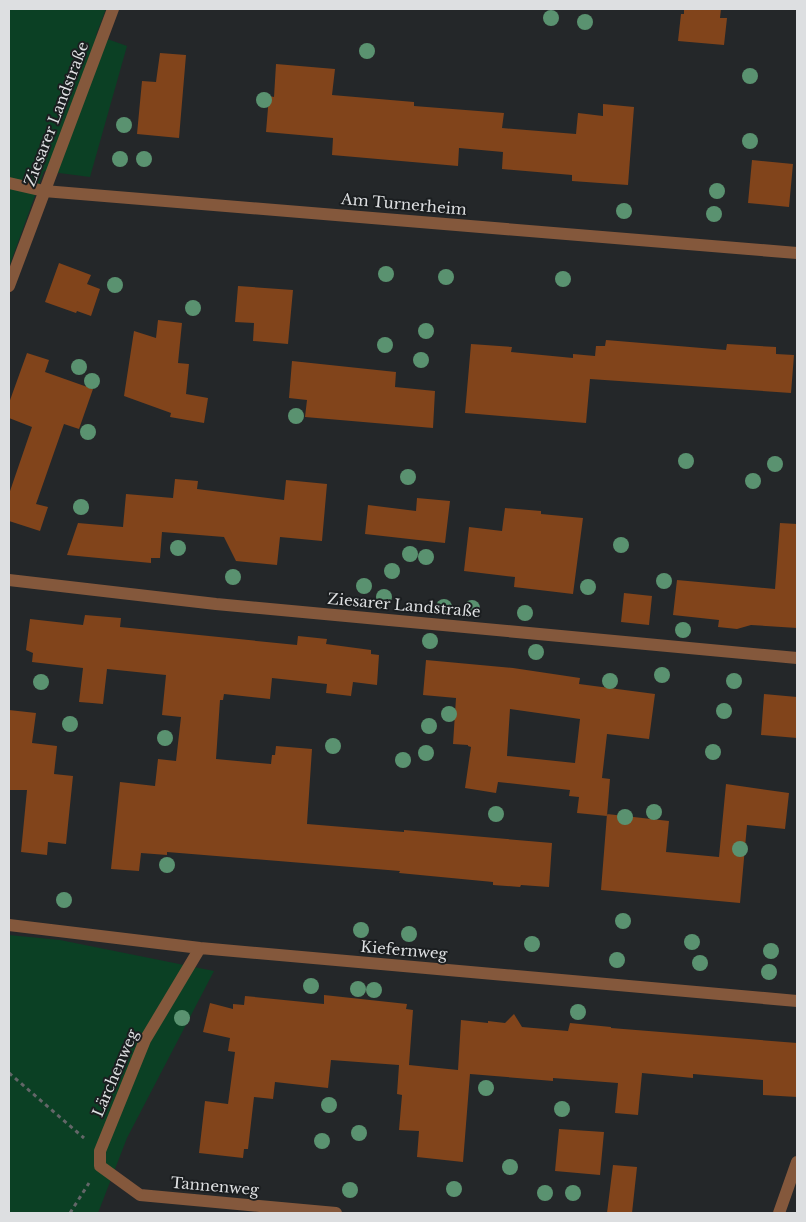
<svg xmlns="http://www.w3.org/2000/svg" width="806" height="1222" viewBox="0 0 806 1222" font-family="'Libre Baskerville',serif">
<rect width="100%" height="100%" fill="#242729"/>
<!-- green -->
<path fill="#0b4024" d="M9,9H106L96,35L127,46L90,177L44,171L9,267Z
M9,935L60,940L214,971L127,1138L98,1213H9Z"/>
<!-- building -->
<path fill="#81441b" fill-rule="evenodd" d="M684,9H721L720,18H727L724,45L678,41L681,14H684Z
M160,53L186,55L179,138L137,134L142,81L156,82Z
M276,64L335,69L332,95L414,102V106L504,113L502,128L576,134L578,113L603,116V104L634,107L628,185L572,181V175L502,169L503,152L459,148L458,166L332,155L333,138L266,132L269,96L274,97Z
M752,160L793,164L789,207L748,203Z
M59,263L91,275L87,284L100,289L91,316L77,311L76,313L45,302Z
M238,286L293,290L288,344L253,341L254,323L235,322Z
M158,320L182,323L178,363L189,364L186,394L208,398L204,423L170,417L171,413L124,396L134,331L156,338Z
M606,340L726,350L727,344L776,347V354L794,355L791,393L590,379L586,423L465,413L471,344L512,347L511,352L573,358V354L595,356L596,346H605Z
M27,353L49,360L45,372L93,389L79,429L64,424L36,504L48,507L40,531L9,521V494L32,427L9,418V403Z
M292,361L396,372L395,387L435,391L433,428L305,417L307,400L289,398Z
M175,479L198,481L197,489L284,500L286,480L327,484L322,541L280,537L277,565L236,561L224,537L162,532L160,558H151V563L67,555L78,523L123,527L126,494L173,498Z
M417,498L450,501L445,543L365,534L368,505L416,511Z
M505,508L541,511V514L583,518L573,594L514,587L515,577L464,571L469,527L502,531Z
M780,523L797,524V628L751,625L737,629L718,627L719,620L673,615L677,580L775,589Z
M624,593L652,596L649,625L621,622Z
M85,615L121,618L120,627L297,645L298,636L327,639L326,644L371,650V654L379,655L377,685L353,682L351,696L326,693L327,684L272,678L270,699L224,694L223,700H220L216,759L271,764L272,755H275L276,746L312,749L307,824L404,832V830L552,843L549,887L521,885L520,887L493,885V882L399,873L400,871L167,852V855L141,853L139,871L111,869L120,782L155,786L158,759L176,761L181,717L162,715L166,675L107,669L103,704L92,703L79,702L83,668L32,662L33,653L26,650L30,619L83,625Z
M426,660L513,668L580,678L579,684L655,694L649,739L607,734L602,778L610,779L607,816L577,813L579,797L569,796L570,790L498,782L496,793L465,788L471,747L468,746V745L453,744L456,698L423,695ZM510,709L580,719L575,763L507,756Z
M764,694L797,697V738L761,735Z
M9,710L36,713L32,743L57,746L54,774L73,776L66,844L48,842L47,855L21,852L27,790H9Z
M726,784L789,793L785,829L747,825L740,903L601,890L607,814L669,821L666,852L719,857Z
M324,995L407,1004L406,1009L413,1010L409,1065L458,1070L461,1020L488,1023V1021L505,1023L514,1014L522,1027L568,1031L570,1023L611,1027V1028L797,1043V1097L763,1095V1080L693,1074V1078L642,1073L638,1115L615,1113L618,1083L553,1078V1081L470,1074L463,1162L417,1157L419,1131L399,1130L402,1095L397,1094L399,1065L331,1060L328,1088L275,1082L273,1099L254,1097L248,1149H244L243,1158L199,1153L205,1101L228,1104L235,1052L228,1051L230,1038L203,1032L210,1003L233,1009V1004L244,1005L245,996L324,1004Z
M559,1129L604,1132L600,1175L555,1171Z
M613,1165L637,1167L632,1213H607Z"/>
<g fill="none" stroke-linecap="round" stroke-linejoin="round">
<!-- path -->
<path stroke="#636668" stroke-width="3" stroke-dasharray="4 4" stroke-linecap="butt" d="M9,1073L84,1138
M70,1213L89,1183"/>
<!-- service -->
<path stroke="#84583c" stroke-width="12" d="M779,1213L797,1162"/>
<!-- minor -->
<path stroke="#84583c" stroke-width="12" d="M9,183L44,191L797,253
M9,286L113,9
M9,580L216,604L797,658
M9,925L200,948L797,1001
M200,948L145,1040L100,1151V1166L140,1195L336,1213"/>
</g>
<!-- trees -->
<g fill="#5a9270">
<circle cx="551" cy="18" r="8"/>
<circle cx="585" cy="22" r="8"/>
<circle cx="367" cy="51" r="8"/>
<circle cx="750" cy="76" r="8"/>
<circle cx="264" cy="100" r="8"/>
<circle cx="124" cy="125" r="8"/>
<circle cx="750" cy="141" r="8"/>
<circle cx="120" cy="159" r="8"/>
<circle cx="144" cy="159" r="8"/>
<circle cx="717" cy="191" r="8"/>
<circle cx="624" cy="211" r="8"/>
<circle cx="714" cy="214" r="8"/>
<circle cx="386" cy="274" r="8"/>
<circle cx="446" cy="277" r="8"/>
<circle cx="563" cy="279" r="8"/>
<circle cx="115" cy="285" r="8"/>
<circle cx="193" cy="308" r="8"/>
<circle cx="426" cy="331" r="8"/>
<circle cx="385" cy="345" r="8"/>
<circle cx="421" cy="360" r="8"/>
<circle cx="79" cy="367" r="8"/>
<circle cx="92" cy="381" r="8"/>
<circle cx="296" cy="416" r="8"/>
<circle cx="88" cy="432" r="8"/>
<circle cx="686" cy="461" r="8"/>
<circle cx="775" cy="464" r="8"/>
<circle cx="408" cy="477" r="8"/>
<circle cx="753" cy="481" r="8"/>
<circle cx="81" cy="507" r="8"/>
<circle cx="621" cy="545" r="8"/>
<circle cx="178" cy="548" r="8"/>
<circle cx="410" cy="554" r="8"/>
<circle cx="426" cy="557" r="8"/>
<circle cx="392" cy="571" r="8"/>
<circle cx="233" cy="577" r="8"/>
<circle cx="664" cy="581" r="8"/>
<circle cx="364" cy="586" r="8"/>
<circle cx="588" cy="587" r="8"/>
<circle cx="384" cy="597" r="8"/>
<circle cx="444" cy="607" r="8"/>
<circle cx="472" cy="608" r="8"/>
<circle cx="525" cy="613" r="8"/>
<circle cx="683" cy="630" r="8"/>
<circle cx="430" cy="641" r="8"/>
<circle cx="536" cy="652" r="8"/>
<circle cx="662" cy="675" r="8"/>
<circle cx="610" cy="681" r="8"/>
<circle cx="734" cy="681" r="8"/>
<circle cx="41" cy="682" r="8"/>
<circle cx="724" cy="711" r="8"/>
<circle cx="449" cy="714" r="8"/>
<circle cx="70" cy="724" r="8"/>
<circle cx="429" cy="726" r="8"/>
<circle cx="165" cy="738" r="8"/>
<circle cx="333" cy="746" r="8"/>
<circle cx="713" cy="752" r="8"/>
<circle cx="426" cy="753" r="8"/>
<circle cx="403" cy="760" r="8"/>
<circle cx="654" cy="812" r="8"/>
<circle cx="496" cy="814" r="8"/>
<circle cx="625" cy="817" r="8"/>
<circle cx="740" cy="849" r="8"/>
<circle cx="167" cy="865" r="8"/>
<circle cx="64" cy="900" r="8"/>
<circle cx="623" cy="921" r="8"/>
<circle cx="361" cy="930" r="8"/>
<circle cx="409" cy="934" r="8"/>
<circle cx="692" cy="942" r="8"/>
<circle cx="532" cy="944" r="8"/>
<circle cx="771" cy="951" r="8"/>
<circle cx="617" cy="960" r="8"/>
<circle cx="700" cy="963" r="8"/>
<circle cx="769" cy="972" r="8"/>
<circle cx="311" cy="986" r="8"/>
<circle cx="358" cy="989" r="8"/>
<circle cx="374" cy="990" r="8"/>
<circle cx="578" cy="1012" r="8"/>
<circle cx="182" cy="1018" r="8"/>
<circle cx="486" cy="1088" r="8"/>
<circle cx="329" cy="1105" r="8"/>
<circle cx="562" cy="1109" r="8"/>
<circle cx="359" cy="1133" r="8"/>
<circle cx="322" cy="1141" r="8"/>
<circle cx="510" cy="1167" r="8"/>
<circle cx="454" cy="1189" r="8"/>
<circle cx="350" cy="1190" r="8"/>
<circle cx="545" cy="1193" r="8"/>
<circle cx="573" cy="1193" r="8"/>
</g>
<g text-anchor="middle" dominant-baseline="central" stroke-width="4" stroke-linejoin="round" paint-order="stroke">
<!-- street labels -->
<g font-size="15" fill="#dddfe1" stroke="#1b1e20">
<text transform="translate(56 114) rotate(-69)">Ziesarer Landstraße</text>
<text transform="translate(404 204) rotate(5)">Am Turnerheim</text>
<text transform="translate(404 605) rotate(5)">Ziesarer Landstraße</text>
<text transform="translate(404 950) rotate(5)">Kiefernweg</text>
<text transform="translate(115 1073) rotate(-67)">Lärchenweg</text>
<text transform="translate(215 1186) rotate(5)">Tannenweg</text>
</g>
</g>
<!-- border -->
<rect width="806" height="1222" fill="none" stroke="#dddfe1" stroke-width="20"/>
</svg>
